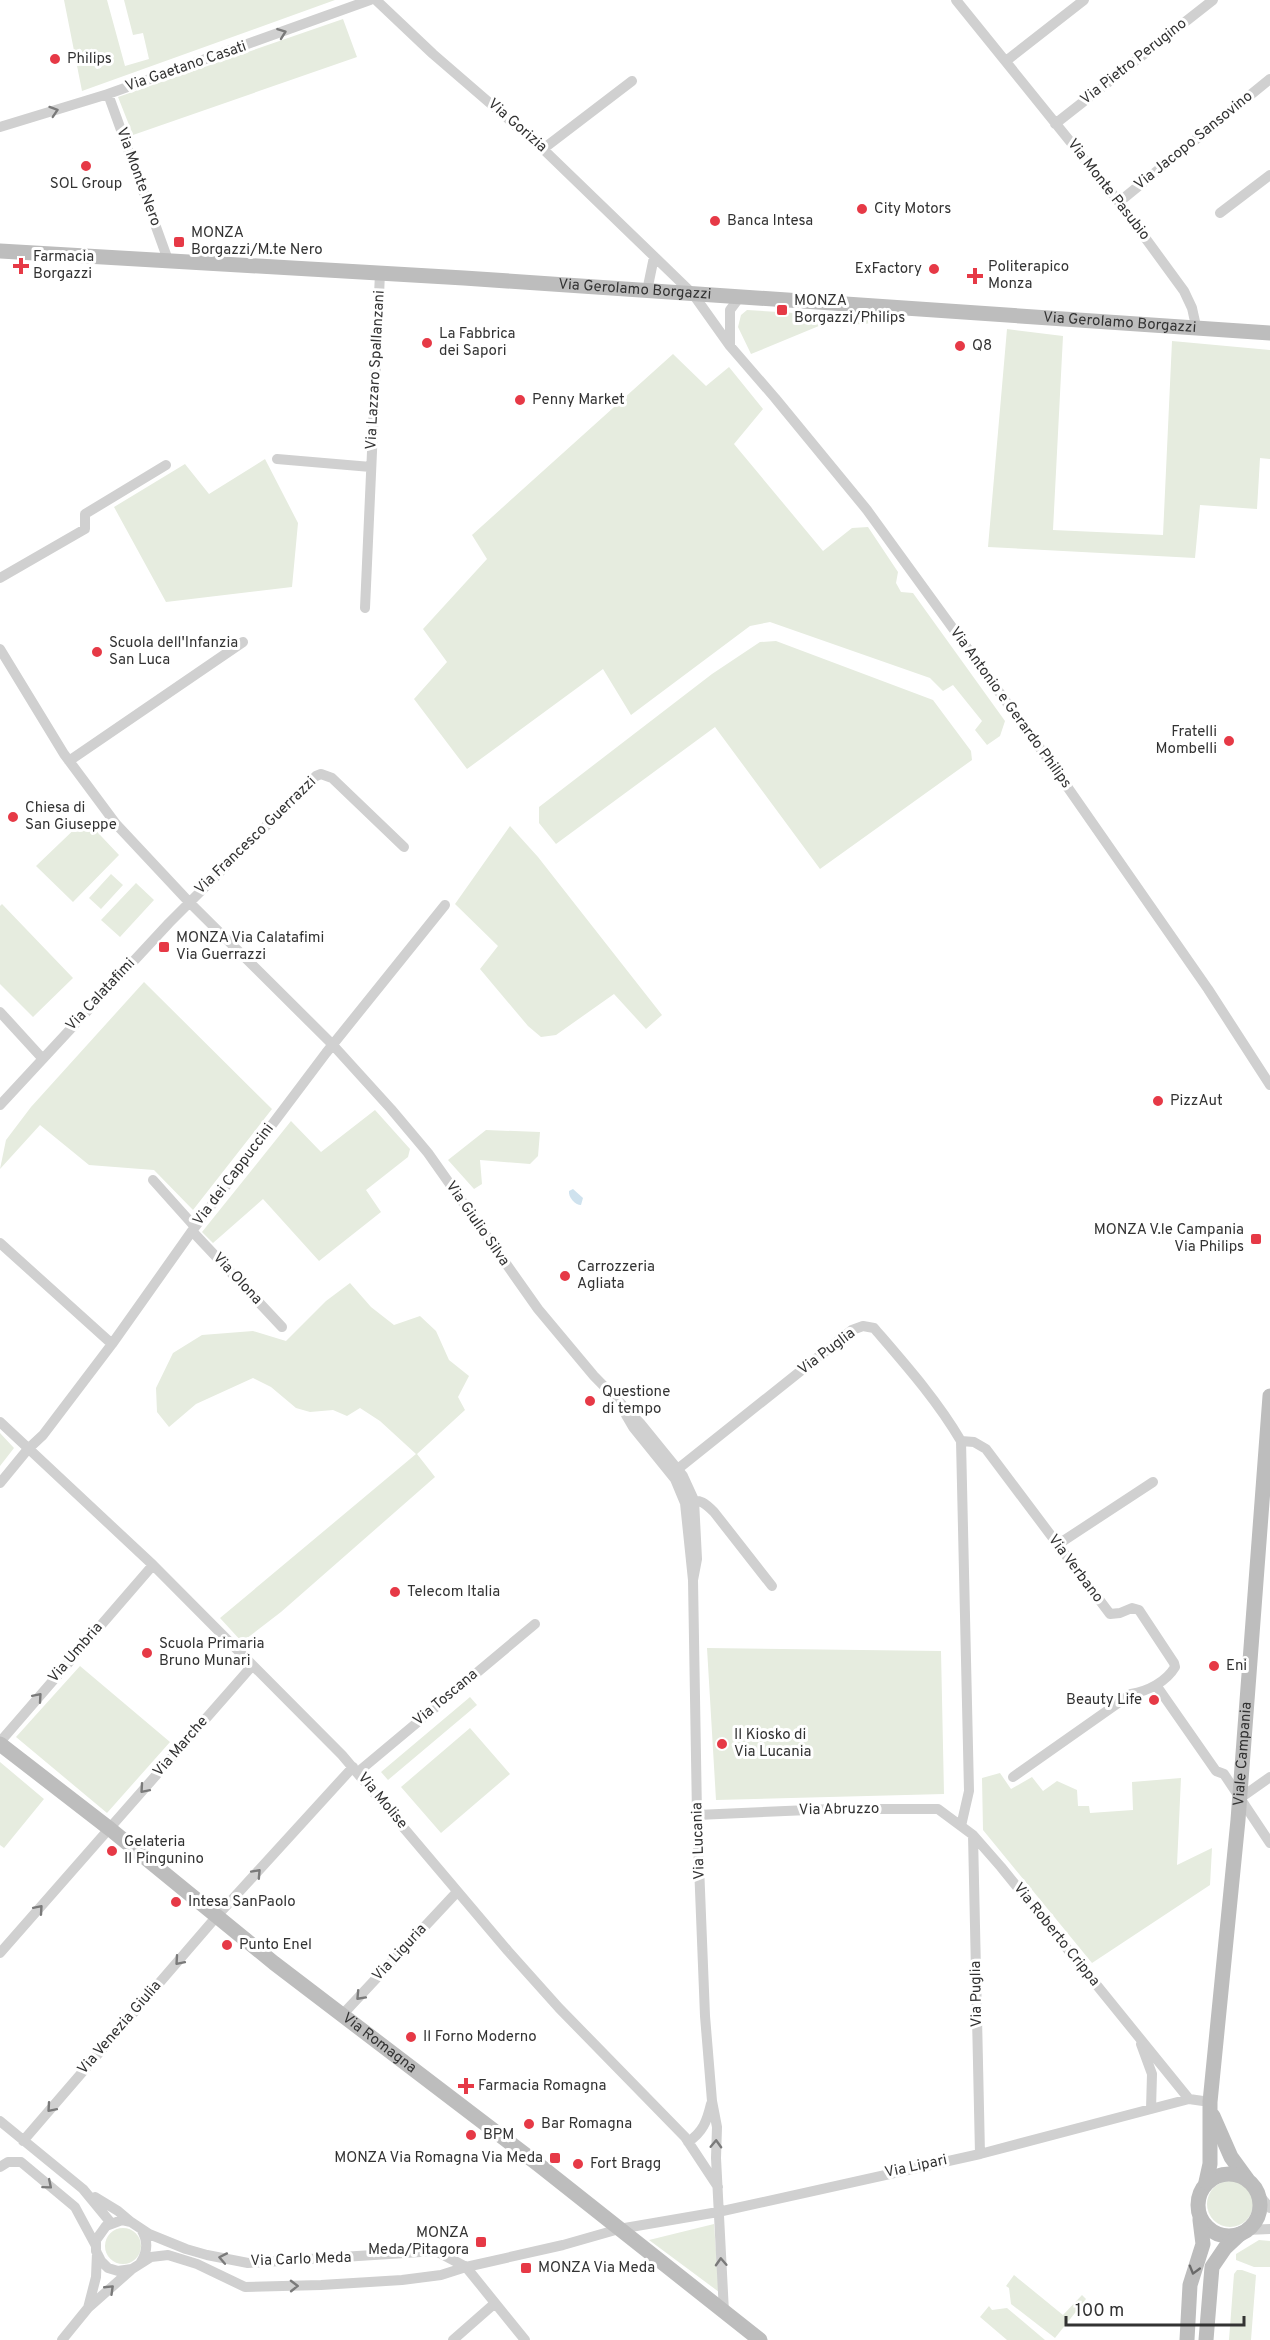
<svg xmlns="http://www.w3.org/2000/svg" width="1270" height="2340" viewBox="0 0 1270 2340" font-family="Overpass,sans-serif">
<rect width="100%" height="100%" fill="#fff"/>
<!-- green -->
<path fill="#e6ecdf" d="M64,0H107L125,66L149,59L143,33L133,35L124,0H335L82,91Z
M343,19L357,57L133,135L118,97Z
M747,310L892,319L900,321L848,325L843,316L751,354L738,327L741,315Z
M1007,329L1063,336L1053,530L1163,535L1172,341L1270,350V459L1260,458L1257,509L1200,505L1195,558L988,547Z
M673,354L706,386L729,367L763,409L734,444L823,551L852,528L868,527L898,572L896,583L901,592L913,593L1005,721L1000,736L987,745L975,730L982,721L953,685L943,691L930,678L770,622L750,626L631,715L603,669L467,769L414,699L447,662L423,629L487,559L472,535Z
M265,459L298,523L292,587L166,602L114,507L185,464L209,494Z
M776,641L933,700L971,751L972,760L820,869L715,727L556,844L539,823V807L712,674L760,642Z
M85,819L119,855L73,902L36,866Z
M510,826L538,857L662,1015L646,1029L614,994L556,1035L541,1037L528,1026L480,969L498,946L455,904Z
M111,874L123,885L101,909L89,898Z
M136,883L154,900L120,937L101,920Z
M2,904L73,978L33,1017L0,984V906Z
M144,982L272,1109L193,1210L154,1170L89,1165L40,1125L0,1169L6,1140L31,1107Z
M375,1110L410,1149L408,1157L366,1190L381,1212L319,1261L263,1199L213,1243L202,1232L291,1121L321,1152Z
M486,1130L540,1132L538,1156L530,1164L480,1160L482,1184L474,1189L448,1160Z
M350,1283L371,1307L394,1325L420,1316L436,1331L449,1360L469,1376L458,1397L465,1410L417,1454L435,1477L281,1612L242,1642L220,1618L416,1454L380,1421L360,1408L347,1416L333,1410L310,1412L296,1408L271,1387L253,1378L196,1404L169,1427L157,1412L156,1388L173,1353L202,1335L253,1331L286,1341L326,1301Z
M0,1433L14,1448L0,1466Z
M707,1648L941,1651L944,1794L716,1800Z
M80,1666L170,1742L107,1813L16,1737Z
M470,1697L477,1705L388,1780L381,1772Z
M470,1728L510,1774L441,1833L401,1787Z
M0,1762L44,1799L4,1848L0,1845Z
M1000,1773L1011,1789L1032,1777L1043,1791L1057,1781L1077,1790L1078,1806H1089L1090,1813L1133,1810L1132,1782L1181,1778L1177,1865L1212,1848L1210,1885L1092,1963L983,1830L982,1778Z
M1207 2204a23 23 0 1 1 46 0a23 23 0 1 1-46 0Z
M714,2224L719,2292L649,2240Z
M105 2246a18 18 0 1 1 36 0a18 18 0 1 1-36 0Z
M1259,2240L1270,2241V2267H1254L1236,2260V2254Z
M1237,2270H1242L1256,2275L1251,2340H1229L1234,2274Z
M1014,2275L1063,2315L1082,2295L1086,2299L1055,2338L1011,2304L1009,2288L1006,2286Z
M989,2306L992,2310L1007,2308L1045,2340H1007L980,2317Z"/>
<!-- water -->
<path fill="#cfe2ee" d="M573,1189L583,1198L581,1205C575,1205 568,1197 569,1191Z"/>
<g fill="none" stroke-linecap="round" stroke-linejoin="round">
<!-- street -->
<path stroke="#d0d0d0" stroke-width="10" d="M376,0L433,54L543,149L693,294L730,346L775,398L867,510L1050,762L1208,989L1270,1085
M956,0L1119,202L1184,291L1192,308L1196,326
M1006,61L1084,0
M108,94L168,260
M1055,124L1213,0
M0,127L108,94L370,0
M543,149L632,81
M1119,202L1270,79
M1220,213L1270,175
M647,291L654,257
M730,346V310L739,298
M277,459L371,467
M0,578L85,529V514L166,465
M365,608L380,273
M0,649L64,754L116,824L189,902L332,1044L391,1109L428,1153L538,1309L594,1376L640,1423L683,1476L694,1500L697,1559L693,1580
M69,761L243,642
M0,1012L42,1058
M0,1105L169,923L316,776L321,774L332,778L404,847
M153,1180L195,1227
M192,1231L282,1327
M0,1243L112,1344
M626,1415L633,1427L675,1479L685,1503L693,1580L697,1815L705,2016L712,2101L717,2127L716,2158L724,2312
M0,1422L153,1565L342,1755L508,1951L559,2008L685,2137L718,2187
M961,1441L974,1442L986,1449L1110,1614L1120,1613L1132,1608L1139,1610L1174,1663L1175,1667C1166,1682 1148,1691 1131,1694L1013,1777
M674,1472L852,1330L863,1326L874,1328C905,1364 937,1400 961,1441L969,1791L961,1826
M0,1483L28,1449L43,1435L112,1344L192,1231L326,1053L445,905
M688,1502C700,1498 706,1504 714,1512L772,1586
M1057,1545L1153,1482
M1156,1685L1216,1771L1224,1774L1270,1843
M0,1742L153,1565
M358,1772L535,1624
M1239,1799L1270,1777
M697,1815L832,1809H938L973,1835L1001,1867L1189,2099
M973,1835L980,2154
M0,1953L252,1666
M343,2014L457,1892
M1141,2044L1152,2074L1151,2109
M0,2121L83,2189L111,2223
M23,2141L217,1916L353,1767
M688,2142C703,2132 707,2121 711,2104
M0,2167L8,2162H21L75,2207L96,2246
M1258,2194L1270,2208
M95,2197L118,2211L131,2222
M141,2229C148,2240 148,2251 141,2262
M1247,2230L1270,2229
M88,2308L96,2277L97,2253
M62,2340L88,2308L131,2270
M453,2340L494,2304
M525,2340L466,2267L436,2251L248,2263L207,2255L186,2249L149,2234L131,2222L122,2220L106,2226L96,2240V2251L101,2261L108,2268L118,2271L132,2269L151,2257L168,2255L197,2264L245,2287L321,2285L402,2280L441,2275L466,2267L563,2245L619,2229L718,2212L980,2154L1189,2099L1210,2102"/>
<!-- secondary -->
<g stroke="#bdbdbd" stroke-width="15">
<path id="s1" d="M0,251L464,278L1270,333"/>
<path id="s2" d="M0,1744L110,1829L274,1963L539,2165L760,2340"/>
<path d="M1213,2116L1231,2157L1247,2179"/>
<circle cx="1229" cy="2205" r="31"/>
<path id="s3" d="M1206,2182L1210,2164V2102L1238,1820L1270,1396"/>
<path d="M1187,2340L1190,2285L1203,2244L1200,2220"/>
<path d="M1206,2340L1212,2267L1225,2248L1240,2234"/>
</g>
</g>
<!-- one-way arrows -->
<defs><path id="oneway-chevron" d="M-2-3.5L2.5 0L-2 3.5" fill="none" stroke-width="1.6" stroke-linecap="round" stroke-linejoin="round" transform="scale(1.5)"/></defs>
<g stroke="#7a7a7a">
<use href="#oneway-chevron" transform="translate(282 33) rotate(-20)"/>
<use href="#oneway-chevron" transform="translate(54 111) rotate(-18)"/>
<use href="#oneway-chevron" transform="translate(38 1697) rotate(-49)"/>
<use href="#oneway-chevron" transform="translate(144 1789) rotate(131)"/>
<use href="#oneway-chevron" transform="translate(257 1873) rotate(-47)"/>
<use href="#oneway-chevron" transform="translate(39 1909) rotate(-49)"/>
<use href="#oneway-chevron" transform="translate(179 1961) rotate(131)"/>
<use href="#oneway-chevron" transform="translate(360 1996) rotate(133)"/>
<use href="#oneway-chevron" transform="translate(51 2108) rotate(131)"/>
<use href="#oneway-chevron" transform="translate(716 2144) rotate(-88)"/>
<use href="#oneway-chevron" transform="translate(48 2185) rotate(40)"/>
<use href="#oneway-chevron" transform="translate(223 2258) rotate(-169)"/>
<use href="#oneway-chevron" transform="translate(721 2262) rotate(-93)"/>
<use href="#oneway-chevron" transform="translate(294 2286) rotate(-1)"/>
<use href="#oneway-chevron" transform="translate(110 2289) rotate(-44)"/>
</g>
<use stroke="#6a6a6a" href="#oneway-chevron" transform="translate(1194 2270) rotate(106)"/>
<!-- markers -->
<g fill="#e63946" stroke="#fff" stroke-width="2">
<circle cx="55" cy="59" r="6"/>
<circle cx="86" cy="166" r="6"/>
<circle cx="862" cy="209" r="6"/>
<circle cx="715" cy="221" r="6"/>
<rect x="173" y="236" width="12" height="12" rx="3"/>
<path d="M18 257h6v6h6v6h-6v6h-6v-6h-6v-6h6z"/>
<circle cx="934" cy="269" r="6"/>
<path d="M972 267h6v6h6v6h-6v6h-6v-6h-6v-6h6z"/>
<rect x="776" y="304" width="12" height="12" rx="3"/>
<circle cx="427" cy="343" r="6"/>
<circle cx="960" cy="346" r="6"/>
<circle cx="520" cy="400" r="6"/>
<circle cx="97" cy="652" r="6"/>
<circle cx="1229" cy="741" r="6"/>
<circle cx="13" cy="817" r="6"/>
<rect x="158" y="941" width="12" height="12" rx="3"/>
<circle cx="1158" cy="1101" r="6"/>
<rect x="1250" y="1233" width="12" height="12" rx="3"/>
<circle cx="565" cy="1276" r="6"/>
<circle cx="590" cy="1401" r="6"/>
<circle cx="395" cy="1592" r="6"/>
<circle cx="147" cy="1653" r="6"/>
<circle cx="1214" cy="1666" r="6"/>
<circle cx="1154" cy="1700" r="6"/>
<circle cx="722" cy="1744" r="6"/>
<circle cx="112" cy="1851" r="6"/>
<circle cx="176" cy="1902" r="6"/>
<circle cx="227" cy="1945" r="6"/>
<circle cx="411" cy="2037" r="6"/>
<path d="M463 2077h6v6h6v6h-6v6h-6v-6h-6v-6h6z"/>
<circle cx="529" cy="2124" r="6"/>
<circle cx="471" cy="2135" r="6"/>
<rect x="549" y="2152" width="12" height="12" rx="3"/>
<circle cx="578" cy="2164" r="6"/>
<rect x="475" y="2236" width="12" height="12" rx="3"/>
<rect x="520" y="2262" width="12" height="12" rx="3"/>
</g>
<g text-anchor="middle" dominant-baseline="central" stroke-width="6" stroke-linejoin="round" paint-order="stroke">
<!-- poi labels -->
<g font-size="15" fill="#333" stroke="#fff" text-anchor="start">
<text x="67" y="59">Philips</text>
<text x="86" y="184" text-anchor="middle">SOL Group</text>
<text x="874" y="209">City Motors</text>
<text x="727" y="221">Banca Intesa</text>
<text x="191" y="233">MONZA<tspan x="191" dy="17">Borgazzi/M.te Nero</tspan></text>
<text x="33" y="257">Farmacia<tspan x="33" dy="17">Borgazzi</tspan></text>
<text x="988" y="267">Politerapico<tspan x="988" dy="17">Monza</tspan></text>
<text x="922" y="269" text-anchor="end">ExFactory</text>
<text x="794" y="301">MONZA<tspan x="794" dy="17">Borgazzi/Philips</tspan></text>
<text x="439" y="334">La Fabbrica<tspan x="439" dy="17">dei Sapori</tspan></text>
<text x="972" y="346">Q8</text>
<text x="532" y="400">Penny Market</text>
<text x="109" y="643">Scuola dell'Infanzia<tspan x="109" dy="17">San Luca</tspan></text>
<text x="1217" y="732" text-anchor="end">Fratelli<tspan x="1217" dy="17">Mombelli</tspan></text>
<text x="25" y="808">Chiesa di<tspan x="25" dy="17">San Giuseppe</tspan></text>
<text x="176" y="938">MONZA Via Calatafimi<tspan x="176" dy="17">Via Guerrazzi</tspan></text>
<text x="1170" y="1101">PizzAut</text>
<text x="1244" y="1230" text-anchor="end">MONZA V.le Campania<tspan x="1244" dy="17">Via Philips</tspan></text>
<text x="577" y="1267">Carrozzeria<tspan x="577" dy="17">Agliata</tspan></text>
<text x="602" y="1392">Questione<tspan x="602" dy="17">di tempo</tspan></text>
<text x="407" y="1592">Telecom Italia</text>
<text x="159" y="1644">Scuola Primaria<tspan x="159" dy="17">Bruno Munari</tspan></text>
<text x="1226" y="1666">Eni</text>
<text x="1142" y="1700" text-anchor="end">Beauty Life</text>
<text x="734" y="1735">Il Kiosko di<tspan x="734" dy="17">Via Lucania</tspan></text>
<text x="124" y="1842">Gelateria<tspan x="124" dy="17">Il Pingunino</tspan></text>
<text x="188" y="1902">Intesa SanPaolo</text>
<text x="239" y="1945">Punto Enel</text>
<text x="423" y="2037">Il Forno Moderno</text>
<text x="478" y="2086">Farmacia Romagna</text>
<text x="541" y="2124">Bar Romagna</text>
<text x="483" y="2135">BPM</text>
<text x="543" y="2158" text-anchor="end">MONZA Via Romagna Via Meda</text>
<text x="590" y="2164">Fort Bragg</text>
<text x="469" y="2233" text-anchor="end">MONZA<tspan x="469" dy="17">Meda/Pitagora</tspan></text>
<text x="538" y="2268">MONZA Via Meda</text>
</g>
<!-- street labels -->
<g font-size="15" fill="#333" stroke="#fff">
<text transform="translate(1134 62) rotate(-38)">Via Pietro Perugino</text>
<text transform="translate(186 67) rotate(-19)">Via Gaetano Casati</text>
<text transform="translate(517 126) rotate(41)">Via Gorizia</text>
<text transform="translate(1194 141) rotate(-39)">Via Jacopo Sansovino</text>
<text transform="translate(138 177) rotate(70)">Via Monte Nero</text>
<text transform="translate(1108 190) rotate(52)">Via Monte Pasubio</text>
<text stroke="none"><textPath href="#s1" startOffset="636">Via Gerolamo Borgazzi</textPath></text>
<text stroke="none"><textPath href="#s1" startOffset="1122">Via Gerolamo Borgazzi</textPath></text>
<text transform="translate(376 370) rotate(-87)">Via Lazzaro Spallanzani</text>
<text transform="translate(1010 708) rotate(54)">Via Antonio e Gerardo Philips</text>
<text transform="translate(256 836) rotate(-44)">Via Francesco Guerrazzi</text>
<text transform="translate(101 995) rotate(-47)">Via Calatafimi</text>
<text transform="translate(234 1175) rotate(-53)">Via dei Cappuccini</text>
<text transform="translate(477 1224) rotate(55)">Via Giulio Silva</text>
<text transform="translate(237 1279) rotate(47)">Via Olona</text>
<text transform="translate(827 1352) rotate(-37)">Via Puglia</text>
<text transform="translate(1075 1569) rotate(53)">Via Verbano</text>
<text transform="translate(76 1653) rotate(-49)">Via Umbria</text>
<text transform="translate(446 1698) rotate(-40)">Via Toscana</text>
<text transform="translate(181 1747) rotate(-49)">Via Marche</text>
<text stroke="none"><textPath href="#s3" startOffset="430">Viale Campania</textPath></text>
<text transform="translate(382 1801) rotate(50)">Via Molise</text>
<text transform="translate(839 1810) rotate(-1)">Via Abruzzo</text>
<text transform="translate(699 1841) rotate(-92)">Via Lucania</text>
<text transform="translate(1056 1935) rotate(51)">Via Roberto Crippa</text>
<text transform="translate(400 1953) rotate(-47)">Via Liguria</text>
<text transform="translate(977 1994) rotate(-91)">Via Puglia</text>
<text transform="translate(120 2028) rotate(-49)">Via Venezia Giulia</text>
<text stroke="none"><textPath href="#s2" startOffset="483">Via Romagna</textPath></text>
<text transform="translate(916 2167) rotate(-12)">Via Lipari</text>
<text transform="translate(301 2260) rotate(-2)">Via Carlo Meda</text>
</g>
</g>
<!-- scale -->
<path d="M1066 2316v9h178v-9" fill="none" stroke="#333333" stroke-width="3"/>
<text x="1075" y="2316" font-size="18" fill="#333333" stroke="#ffffff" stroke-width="4.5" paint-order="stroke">100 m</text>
</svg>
